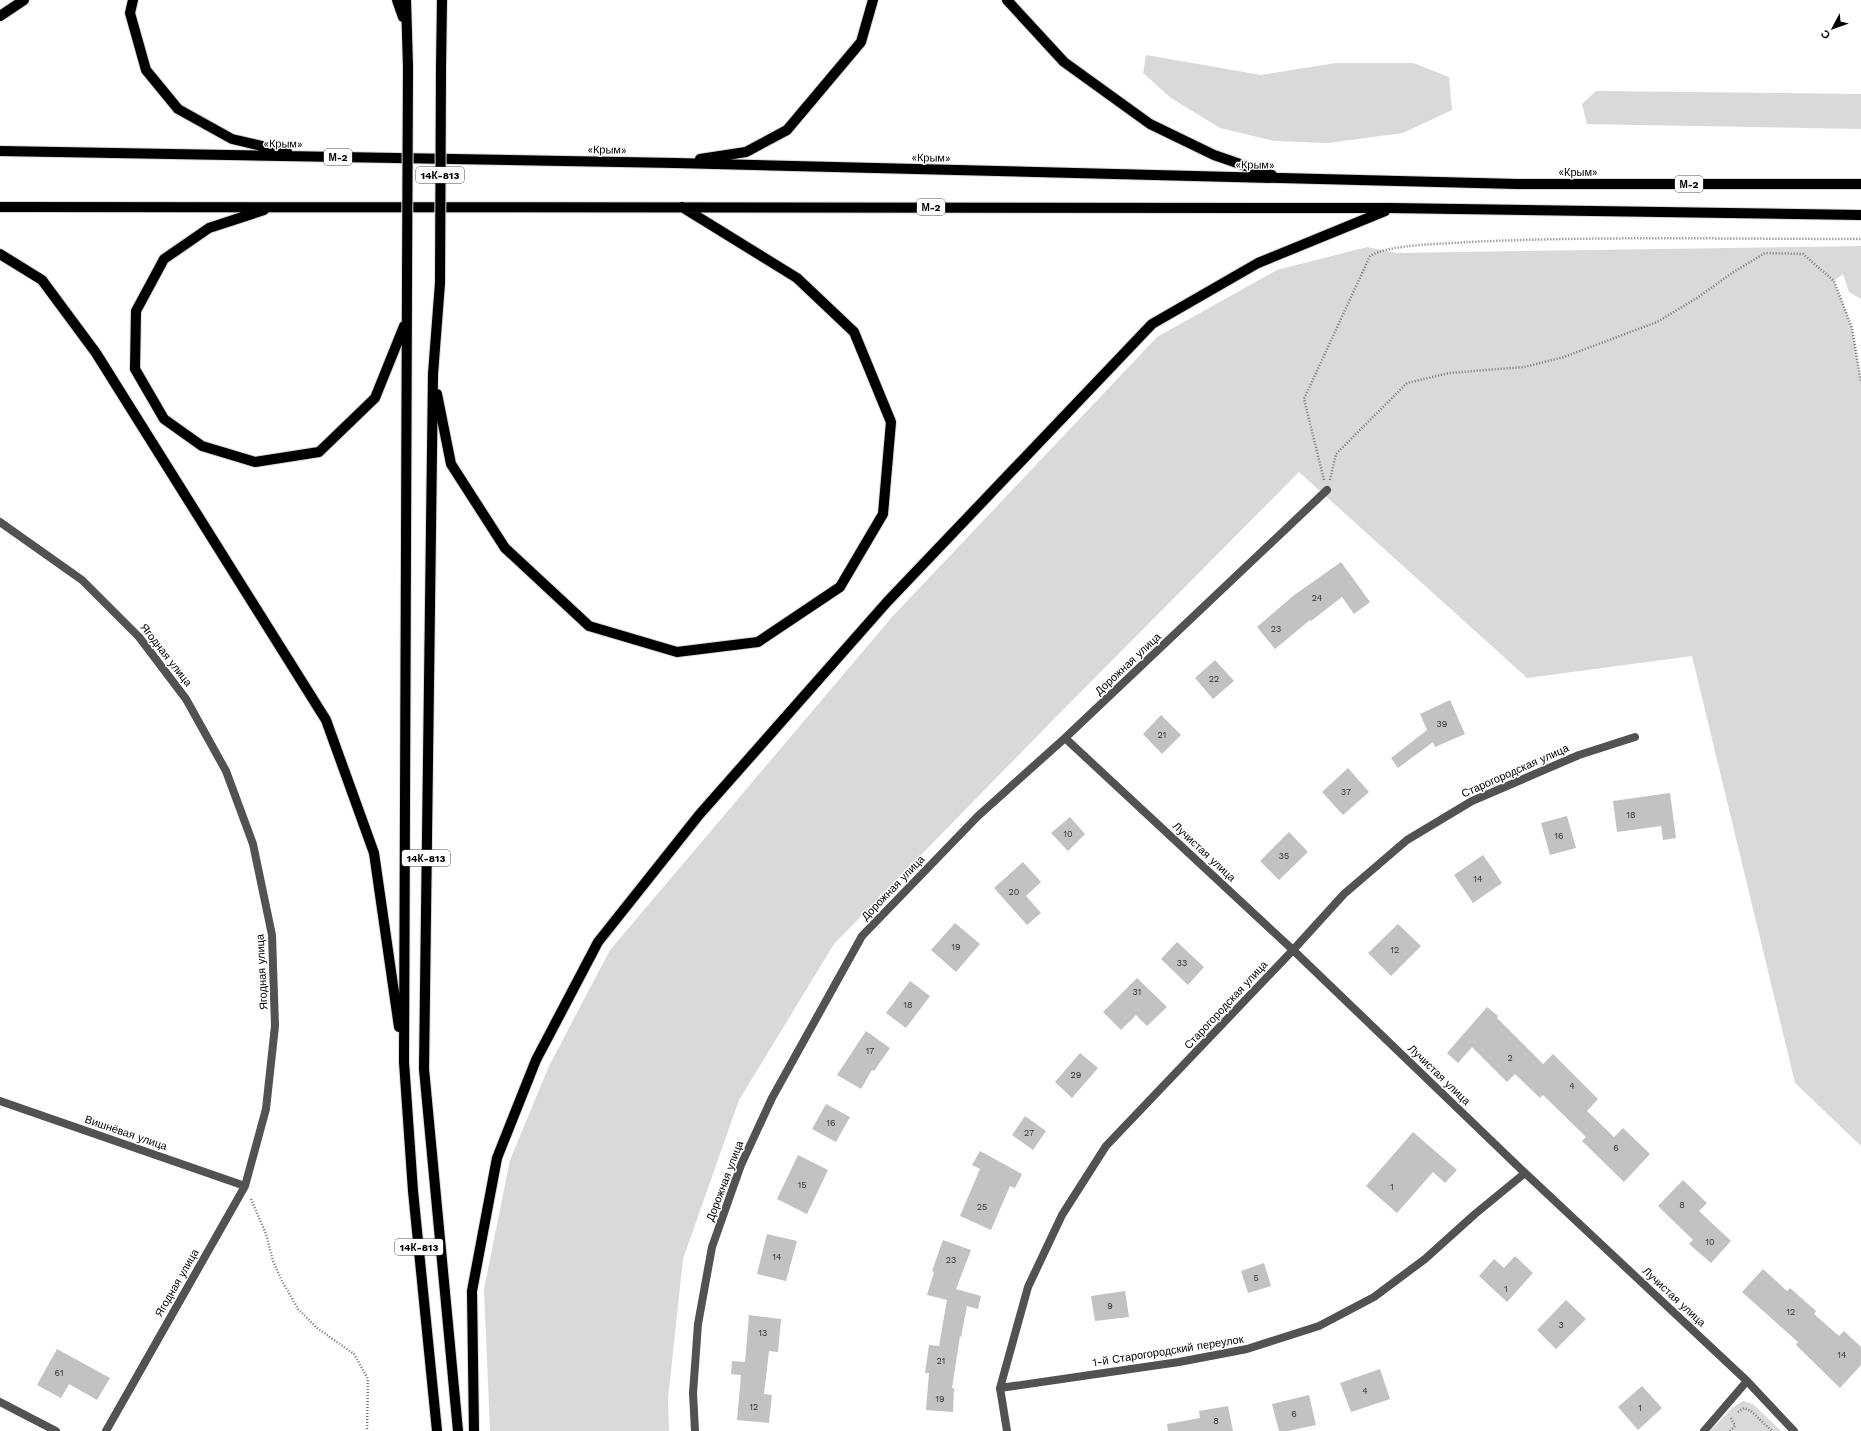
<svg xmlns="http://www.w3.org/2000/svg" width="1861" height="1431" viewBox="0 0 1861 1431" font-family="'Work Sans',sans-serif">
<rect width="100%" height="100%" fill="#fff"/>
<!-- green -->
<path fill="#d9d9d9" d="M1146,55L1261,75L1336,63H1413L1449,77L1452,110L1403,133L1328,143L1274,141L1220,128L1171,98L1143,73Z
M1596,91L1861,94V129L1587,124L1582,104Z
M1861,246V299L1849,292L1843,274L1834,281L1852,328L1861,382V1146L1795,1083L1692,656L1527,678L1299,472L1047,726L834,944L739,1100L683,1259L668,1399L669,1431H490L484,1289L510,1160L549,1066L610,950L892,617L1157,337L1277,270L1367,247L1397,253Z
M1743,1401L1753,1404L1781,1431H1710L1732,1408Z"/>
<!-- building -->
<path fill="#c2c2c2" d="M1341,562L1370,602L1354,614L1342,597L1311,621L1310,620L1275,649L1257,627L1293,596Z
M1215,660L1234,681L1213,699L1195,678Z
M1450,700L1465,734L1435,747L1433,742L1398,768L1391,758L1427,730L1420,714Z
M1161,715L1181,735L1162,754L1143,734Z
M1348,768L1369,792L1343,815L1322,792Z
M1670,793L1676,838L1663,840L1661,826L1617,832L1613,801Z
M1567,816L1576,848L1550,855L1541,823Z
M1070,817L1085,834L1068,851L1051,833Z
M1289,832L1308,852L1279,880L1260,861Z
M1483,855L1502,883L1473,903L1454,875Z
M1023,862L1041,882L1026,896L1041,913L1027,925L994,888Z
M955,923L980,944L956,972L931,950Z
M1398,924L1421,946L1391,976L1368,953Z
M1177,942L1204,967L1188,985L1161,959Z
M1137,978L1167,1007L1147,1026L1136,1015L1121,1030L1103,1012Z
M910,981L930,996L906,1028L886,1013Z
M1487,1007L1498,1016L1497,1018L1543,1064L1553,1054L1598,1099L1587,1111L1614,1137L1623,1128L1650,1154L1624,1182L1582,1141L1586,1137L1543,1095L1540,1098L1515,1074L1507,1082L1472,1047L1458,1063L1447,1053Z
M866,1031L890,1048L874,1071L872,1070L861,1089L837,1075Z
M1080,1053L1098,1068L1072,1098L1055,1082Z
M826,1104L850,1117L836,1142L812,1129Z
M1025,1116L1046,1131L1033,1150L1012,1135Z
M1413,1132L1457,1170L1445,1183L1433,1172L1397,1213L1366,1186Z
M980,1151L1022,1174L1015,1188L1010,1186L991,1230L960,1216L980,1169L972,1165Z
M798,1155L828,1170L807,1214L777,1199Z
M1683,1180L1707,1203L1699,1211L1731,1241L1711,1263L1689,1244L1693,1240L1658,1206Z
M767,1234L797,1241L786,1281L757,1274Z
M943,1240L971,1250L956,1289L981,1296L978,1309L967,1306L961,1337L960,1336L952,1388H954L953,1412L926,1410L929,1373H925L929,1345L939,1346L947,1300L927,1295L934,1272L932,1271Z
M1515,1256L1533,1273L1507,1302L1479,1276L1494,1259L1504,1268Z
M1264,1263L1271,1286L1248,1293L1241,1271Z
M1763,1269L1787,1291L1790,1288L1816,1311L1814,1314L1839,1336L1844,1331L1861,1347V1365L1840,1388L1796,1345L1798,1342L1742,1292Z
M1125,1291L1129,1317L1095,1321L1091,1296Z
M1566,1300L1586,1319L1556,1349L1537,1330Z
M749,1315L781,1319L778,1352L769,1351L764,1394L772,1395L769,1423L737,1420L741,1375L731,1374L732,1361L745,1362Z
M57,1349L110,1378L97,1400L69,1384L61,1398L37,1385Z
M1380,1369L1390,1399L1351,1412L1340,1383Z
M1642,1386L1662,1408L1638,1430L1618,1407Z
M1309,1395L1316,1425L1288,1431H1279L1272,1404Z
M1228,1406L1233,1431H1168L1167,1424L1200,1418L1199,1411Z"/>
<g fill="none" stroke-linecap="round" stroke-linejoin="round">
<defs>
<path id="primary" d="M133,0L130,13L146,70L178,109L232,139L287,152
M397,0L403,17
M406,0L408,67
M1007,0L1064,62L1150,124L1214,155L1272,175
M0,16L24,0
M441,68L442,0
M0,151L675,163L1517,184H1861
M700,159L746,152L787,130L861,42L873,0
M0,207L1390,208L1861,215
M264,210L209,228L164,259L136,311L135,369L164,419L202,446L255,462L319,452L375,398L404,326
M0,254L42,280L96,353L326,720L374,853L399,1027
M407,282L404,1062L413,1191L437,1431
M440,283L433,374L424,1069L458,1431
M437,394L451,464L505,548L589,626L677,652L758,642L840,587L883,514L891,422L854,332L797,278L682,207
M474,1431L472,1291L497,1158L536,1060L598,942L699,815L887,602L1152,324L1258,263L1385,211"/>
</defs>
<!-- primary casing -->
<use href="#primary" stroke="#dbdbdb" stroke-width="12"/>
<!-- path -->
<path stroke="#747474" stroke-width="2.5" stroke-dasharray="1 2" stroke-linecap="butt" d="M1324,480L1304,399L1370,256C1389,244 1444,244 1468,242C1598,236 1730,239 1861,239
M1330,480L1336,454L1407,383L1449,373L1524,367L1564,357L1657,322L1697,298L1732,273L1765,253L1803,254L1834,281L1852,328L1861,382
M251,1199L266,1234L273,1261L282,1281L298,1309L317,1328L354,1354L368,1379L367,1431
M1738,1412L1744,1408L1751,1411L1772,1431
M1730,1431L1735,1426L1731,1418"/>
<!-- street -->
<path stroke="#525252" stroke-width="8" d="M0,522L82,580L139,637L186,699L226,771L253,844L272,935L275,1026L266,1109L245,1186L106,1431
M1065,738L1293,950L1525,1173L1747,1381L1794,1431
M0,1101L245,1186
M1000,1388L1179,1362L1247,1349L1319,1326L1374,1297L1425,1259L1475,1214L1525,1173
M0,1402L56,1431
M695,1431L693,1393L698,1324L712,1247L741,1165L772,1098L862,936L978,816L1065,738L1327,490
M1007,1431L1000,1388L1028,1287L1062,1215L1106,1146L1293,950L1344,894L1407,840L1472,801L1579,755L1635,737
M1704,1431L1747,1381"/>
<!-- primary -->
<use href="#primary" stroke="#000" stroke-width="10"/>
<defs>
<path id="primary-bridge" d="M407,282L408,67
M440,283L441,68"/>
</defs>
<!-- primary-bridge casing -->
<use href="#primary-bridge" stroke="#dbdbdb" stroke-width="12" stroke-linecap="butt"/>
<!-- primary-bridge -->
<use href="#primary-bridge" stroke="#000" stroke-width="10"/>
</g>
<g text-anchor="middle" dominant-baseline="central" stroke-width="3" stroke-linejoin="round" paint-order="stroke">
<!-- number labels -->
<g font-size="9" fill="#303030">
<text x="1317" y="598">24</text>
<text x="1276" y="629">23</text>
<text x="1214" y="679">22</text>
<text x="1442" y="724">39</text>
<text x="1162" y="735">21</text>
<text x="1346" y="792">37</text>
<text x="1631" y="815">18</text>
<text x="1068" y="834">10</text>
<text x="1559" y="836">16</text>
<text x="1284" y="856">35</text>
<text x="1478" y="879">14</text>
<text x="1014" y="892">20</text>
<text x="956" y="947">19</text>
<text x="1395" y="950">12</text>
<text x="1182" y="963">33</text>
<text x="1137" y="992">31</text>
<text x="908" y="1005">18</text>
<text x="870" y="1051">17</text>
<text x="1510" y="1058">2</text>
<text x="1076" y="1075">29</text>
<text x="1572" y="1086">4</text>
<text x="831" y="1123">16</text>
<text x="1029" y="1133">27</text>
<text x="1616" y="1148">6</text>
<text x="802" y="1185">15</text>
<text x="1392" y="1187">1</text>
<text x="1682" y="1205">8</text>
<text x="982" y="1207">25</text>
<text x="1710" y="1242">10</text>
<text x="777" y="1257">14</text>
<text x="951" y="1260">23</text>
<text x="1256" y="1278">5</text>
<text x="1506" y="1289">1</text>
<text x="1110" y="1306">9</text>
<text x="1791" y="1312">12</text>
<text x="1561" y="1325">3</text>
<text x="763" y="1333">13</text>
<text x="1842" y="1355">14</text>
<text x="941" y="1361">21</text>
<text x="59" y="1373">61</text>
<text x="1365" y="1391">4</text>
<text x="940" y="1399">19</text>
<text x="754" y="1407">12</text>
<text x="1640" y="1408">1</text>
<text x="1294" y="1414">6</text>
<text x="1216" y="1421">8</text>
</g>
<!-- shield labels -->
<g fill="#fff" stroke="#4c4c4c" stroke-width="1">
<rect x="324" y="149" width="28" height="16" rx="3"/>
<rect x="416" y="167" width="48" height="16" rx="3"/>
<rect x="1675" y="176" width="28" height="16" rx="3"/>
<rect x="917" y="199" width="28" height="16" rx="3"/>
<rect x="402" y="850" width="48" height="16" rx="3"/>
<rect x="395" y="1239" width="48" height="16" rx="3"/>
</g>
<g font-size="10" font-weight="bold" fill="#000">
<text x="338" y="157">М-2</text>
<text x="440" y="175">14К-813</text>
<text x="1689" y="184">М-2</text>
<text x="931" y="207">М-2</text>
<text x="426" y="858">14К-813</text>
<text x="419" y="1247">14К-813</text>
</g>
<!-- street labels -->
<g font-size="11" fill="#000" stroke="#fff">
<text transform="translate(283 144) rotate(1)">«Крым»</text>
<text transform="translate(607 150) rotate(1)">«Крым»</text>
<text transform="translate(931 158) rotate(1)">«Крым»</text>
<text transform="translate(1255 165) rotate(1)">«Крым»</text>
<text x="1578" y="172">«Крым»</text>
<text transform="translate(166 655) rotate(52)">Ягодная улица</text>
<text transform="translate(1128 664) rotate(-43)">Дорожная улица</text>
<text transform="translate(1515 771) rotate(-24)">Старогородская улица</text>
<text transform="translate(1204 852) rotate(43)">Лучистая улица</text>
<text transform="translate(893 888) rotate(-46)">Дорожная улица</text>
<text transform="translate(262 972) rotate(-93)">Ягодная улица</text>
<text transform="translate(1226 1005) rotate(-47)">Старогородская улица</text>
<text transform="translate(1439 1075) rotate(44)">Лучистая улица</text>
<text transform="translate(126 1133) rotate(19)">Вишнёвая улица</text>
<text transform="translate(725 1181) rotate(-69)">Дорожная улица</text>
<text transform="translate(177 1283) rotate(-60)">Ягодная улица</text>
<text transform="translate(1674 1297) rotate(43)">Лучистая улица</text>
<text transform="translate(1168 1351) rotate(-9)">1-й Старогородский переулок</text>
</g>
</g>
<!-- north arrow -->
<g transform="translate(1833 28) rotate(229)" stroke="#ffffff" stroke-width="3" paint-order="stroke">
<path d="M0-3L7 15L0 10L-7 15Z" fill="#000000"/>
<text y="-6" font-size="11" font-weight="bold" text-anchor="middle" fill="#000000">С</text>
</g>
</svg>
